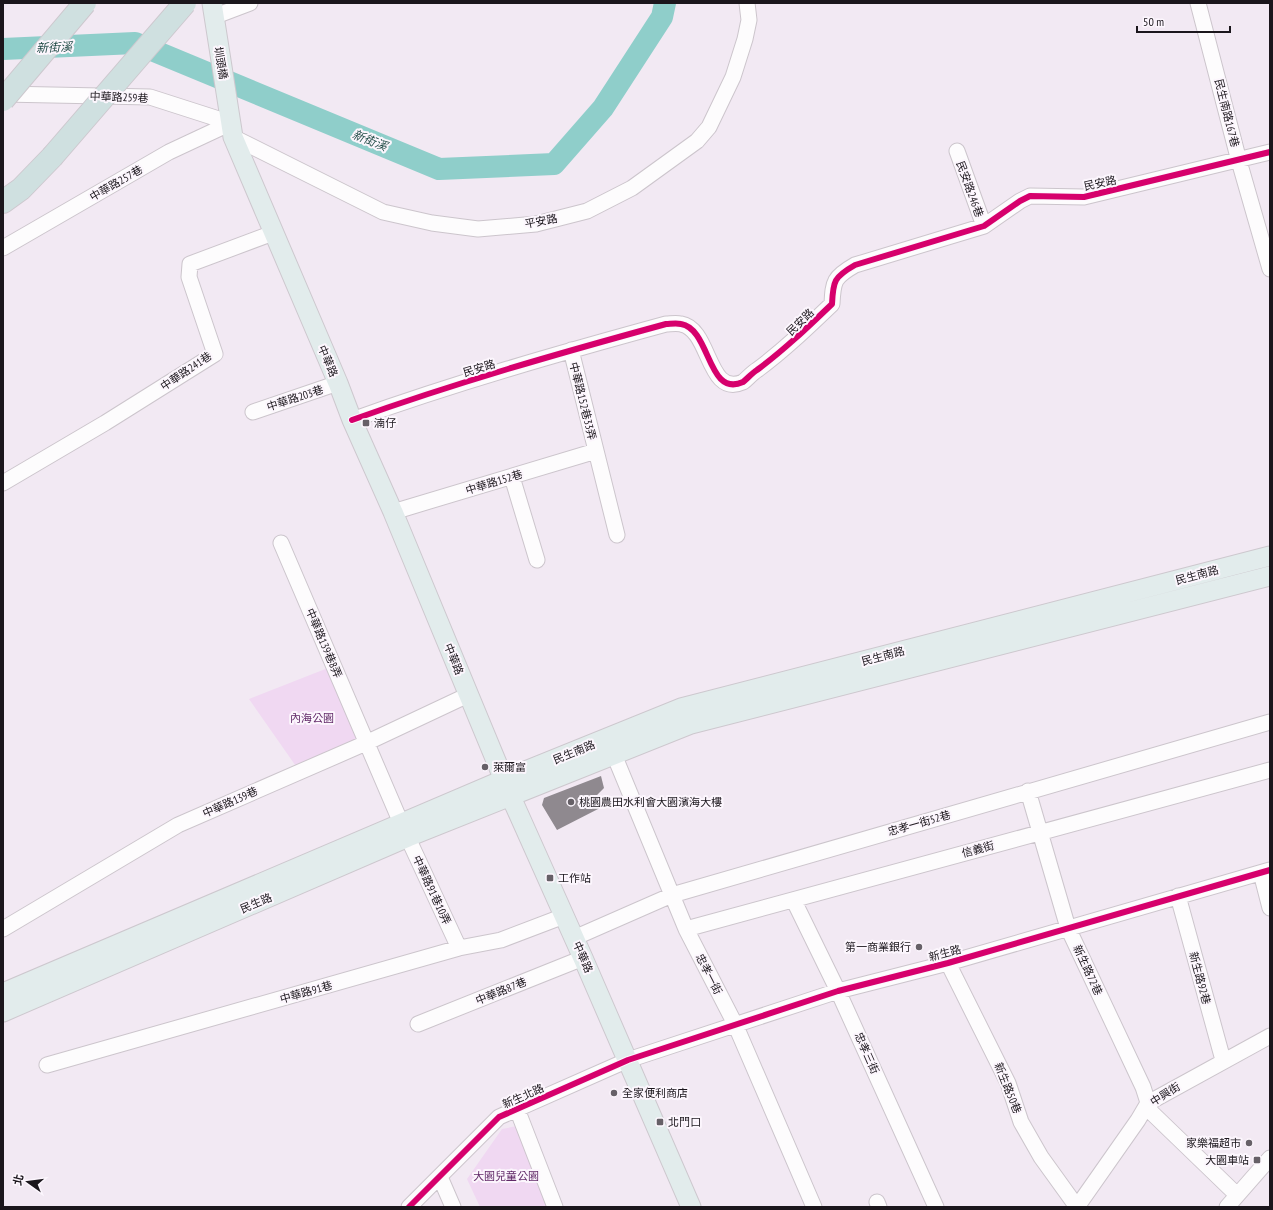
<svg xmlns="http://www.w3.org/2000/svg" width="1273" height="1210" viewBox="0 0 1273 1210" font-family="'PT Sans Narrow','Noto Sans TC',sans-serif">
<rect width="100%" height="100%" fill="#f2e9f3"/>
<!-- green -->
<path fill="#f0d8f2" d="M333,666L366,743L300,772L249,699Z
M517,1126L553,1207H480L467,1179L502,1129Z"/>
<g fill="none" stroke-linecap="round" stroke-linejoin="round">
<!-- river -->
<path stroke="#8fceca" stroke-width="22" d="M3,49L135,43L439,169L554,164L603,108L662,17L665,3"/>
</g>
<!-- building -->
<path fill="#8f898f" d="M601,776L604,788L597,795L600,808L557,830L542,805L544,798Z"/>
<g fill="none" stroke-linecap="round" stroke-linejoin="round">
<defs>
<path id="minor" d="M1198,3L1239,161L1270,269
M213,17L250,3
M3,94L150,97L231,123
M233,137L383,212L432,223L478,229L536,224L587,211L632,188L697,141L709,127L733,77L745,39L749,20L747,3
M957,151L984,226
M3,248L169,152L231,123
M571,350L617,535
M253,412L338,383
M352,420C455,383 560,353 666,324C670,324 676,323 681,324C711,329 707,398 743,382C747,379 752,373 757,370C784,350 808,327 832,304C833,281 834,277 855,265L984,226L1020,201L1030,196L1084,197L1270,152
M512,477L537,560
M3,483L105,423L215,354L189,277L190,264L273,233
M393,512L596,451
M281,543L401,823L459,948
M610,745L686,929L735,1024L814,1207
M1028,791L1068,928L1143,1087L1151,1112L1237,1195
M1261,873L1270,908
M1178,896L1223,1060
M794,901L838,991L936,1207
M3,929L178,825L366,743L468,695
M686,929L1270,770
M574,938L672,895L1270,722
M948,963L1008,1083L1021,1122L1041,1157L1077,1207
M418,1024L583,958
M47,1065L459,948L501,940L564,916
M517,1109L555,1207
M440,1177L453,1207
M877,1202L879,1207
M409,1207L499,1117L628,1060L838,991L948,963L1270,870
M1077,1207L1138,1120L1148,1103L1270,1036
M1227,1207L1270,1158"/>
<path id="major" d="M212,3L233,137L338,383L352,420L393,512L511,797L583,958L691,1207
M3,993L503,780L681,708L1270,556
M3,1012L408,837L691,724L1270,576"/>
<path id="highway" d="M3,202L21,189L52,157"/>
</defs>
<!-- minor casing -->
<use href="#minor" stroke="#ccc5cc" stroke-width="17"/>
<!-- major casing -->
<use href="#major" stroke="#cdc8ce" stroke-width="21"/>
<!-- highway casing -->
<use href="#highway" stroke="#cdc8ce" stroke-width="24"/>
<!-- minor -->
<use href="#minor" stroke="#fdfcfd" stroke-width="15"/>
<!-- major -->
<use href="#major" stroke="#e2ecec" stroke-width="19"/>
<!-- highway -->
<use href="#highway" stroke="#cfe0e0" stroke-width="22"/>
<defs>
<path id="highway-bridge" d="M3,100L85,3
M52,157L185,3"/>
</defs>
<!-- highway-bridge casing -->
<use href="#highway-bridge" stroke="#cdc8ce" stroke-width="24" stroke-linecap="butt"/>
<!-- highway-bridge -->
<use href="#highway-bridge" stroke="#cfe0e0" stroke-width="22"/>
<defs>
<path id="cycleway" d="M352,420C455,383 560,353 666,324C670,324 676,323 681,324C711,329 707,398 743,382C747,379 752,373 757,370C784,350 808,327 832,304C833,281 834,277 855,265L984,226L1020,201L1030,196L1084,197L1270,152
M409,1207L499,1117L628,1060L838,991L948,963L1270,870"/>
</defs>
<!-- cycleway casing -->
<use href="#cycleway" stroke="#fcf6fd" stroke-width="8"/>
<!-- cycleway -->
<use href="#cycleway" stroke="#d6006c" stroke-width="6"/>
</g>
<!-- markers -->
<g fill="#666067" stroke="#fcf6fd" stroke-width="1.5">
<rect x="362" y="419" width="8" height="8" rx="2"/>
<circle cx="485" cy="767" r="4"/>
<circle cx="571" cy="802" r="4"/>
<rect x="546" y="874" width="8" height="8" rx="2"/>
<circle cx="919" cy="947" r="4"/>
<circle cx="614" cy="1093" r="4"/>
<rect x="656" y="1118" width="8" height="8" rx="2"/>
<circle cx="1249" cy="1143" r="4"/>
<rect x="1253" y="1156" width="8" height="8" rx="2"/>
</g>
<g text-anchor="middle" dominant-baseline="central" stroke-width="4" stroke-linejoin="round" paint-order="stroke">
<!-- street labels -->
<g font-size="11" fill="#1b161c" stroke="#fcf6fd">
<text transform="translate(221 63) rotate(80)">圳頭橋</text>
<text transform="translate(119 97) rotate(2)">中華路259巷</text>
<text transform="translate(1227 113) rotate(76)">民生南路167巷</text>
<text transform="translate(116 183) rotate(-30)">中華路257巷</text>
<text transform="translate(1100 183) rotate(-12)">民安路</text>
<text transform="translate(970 189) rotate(70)">民安路246巷</text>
<text transform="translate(541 221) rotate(-11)">平安路</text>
<text transform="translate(800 322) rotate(-44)">民安路</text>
<text transform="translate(328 361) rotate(67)">中華路</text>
<text transform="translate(479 368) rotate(-17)">民安路</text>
<text transform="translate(186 371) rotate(-34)">中華路241巷</text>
<text transform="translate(295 398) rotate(-18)">中華路203巷</text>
<text transform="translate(583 401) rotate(76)">中華路152巷33弄</text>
<text transform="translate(494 482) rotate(-17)">中華路152巷</text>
<text transform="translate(1197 575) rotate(-15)">民生南路</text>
<text transform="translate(324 643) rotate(67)">中華路139巷8弄</text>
<text transform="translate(883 656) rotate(-15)">民生南路</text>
<text transform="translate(454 659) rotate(68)">中華路</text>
<text transform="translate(574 752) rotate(-22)">民生南路</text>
<text transform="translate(230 802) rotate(-24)">中華路139巷</text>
<text transform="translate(919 823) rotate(-16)">忠孝一街52巷</text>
<text transform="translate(978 849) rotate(-15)">信義街</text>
<text transform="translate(432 890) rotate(65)">中華路91巷10弄</text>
<text transform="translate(256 903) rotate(-23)">民生路</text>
<text transform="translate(945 953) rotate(-15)">新生路</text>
<text transform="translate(583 957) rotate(66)">中華路</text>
<text transform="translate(1088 970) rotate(65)">新生路72巷</text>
<text transform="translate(709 974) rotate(63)">忠孝一街</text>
<text transform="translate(1200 978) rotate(75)">新生路92巷</text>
<text transform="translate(501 991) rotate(-22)">中華路87巷</text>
<text transform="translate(306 992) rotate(-16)">中華路91巷</text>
<text transform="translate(867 1053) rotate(66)">忠孝三街</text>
<text transform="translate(1008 1088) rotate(68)">新生路50巷</text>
<text transform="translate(1165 1094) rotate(-32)">中興街</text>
<text transform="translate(523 1096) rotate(-24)">新生北路</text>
</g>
<!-- poi labels -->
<g font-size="11" fill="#1b161c" stroke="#fcf6fd" text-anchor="start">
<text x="374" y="423">湳仔</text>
<text x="493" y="767">萊爾富</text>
<text x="579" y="802">桃園農田水利會大園濱海大樓</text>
<text x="558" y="878">工作站</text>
<text x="911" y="947" text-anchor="end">第一商業銀行</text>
<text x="622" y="1093">全家便利商店</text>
<text x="668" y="1122">北門口</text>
<text x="1241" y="1143" text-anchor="end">家樂福超市</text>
<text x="1249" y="1160" text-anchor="end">大園車站</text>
</g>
<!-- park labels -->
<g font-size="11" fill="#612968" stroke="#fcf6fd">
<text x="312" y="718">內海公園</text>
<text x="506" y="1176">大園兒童公園</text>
</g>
<!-- water labels -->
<g font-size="12" font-style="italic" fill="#1f4a45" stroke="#fcf6fd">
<text transform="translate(54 47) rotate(-2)">新街溪</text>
<text transform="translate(370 140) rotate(22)">新街溪</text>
</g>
</g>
<!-- border -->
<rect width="1273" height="1210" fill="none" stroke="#1b161c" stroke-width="8"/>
<!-- north arrow -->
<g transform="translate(28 1182) rotate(284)" stroke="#fcf6fd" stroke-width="3" paint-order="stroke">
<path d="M0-3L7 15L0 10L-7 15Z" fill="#1b161c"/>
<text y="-6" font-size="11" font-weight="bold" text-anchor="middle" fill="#1b161c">北</text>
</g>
<!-- scale -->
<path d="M1137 26v6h93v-6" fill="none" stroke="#1b161c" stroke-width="2"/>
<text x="1143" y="26" font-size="12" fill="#1b161c" stroke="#fcf6fd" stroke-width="3" paint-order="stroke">50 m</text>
</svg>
